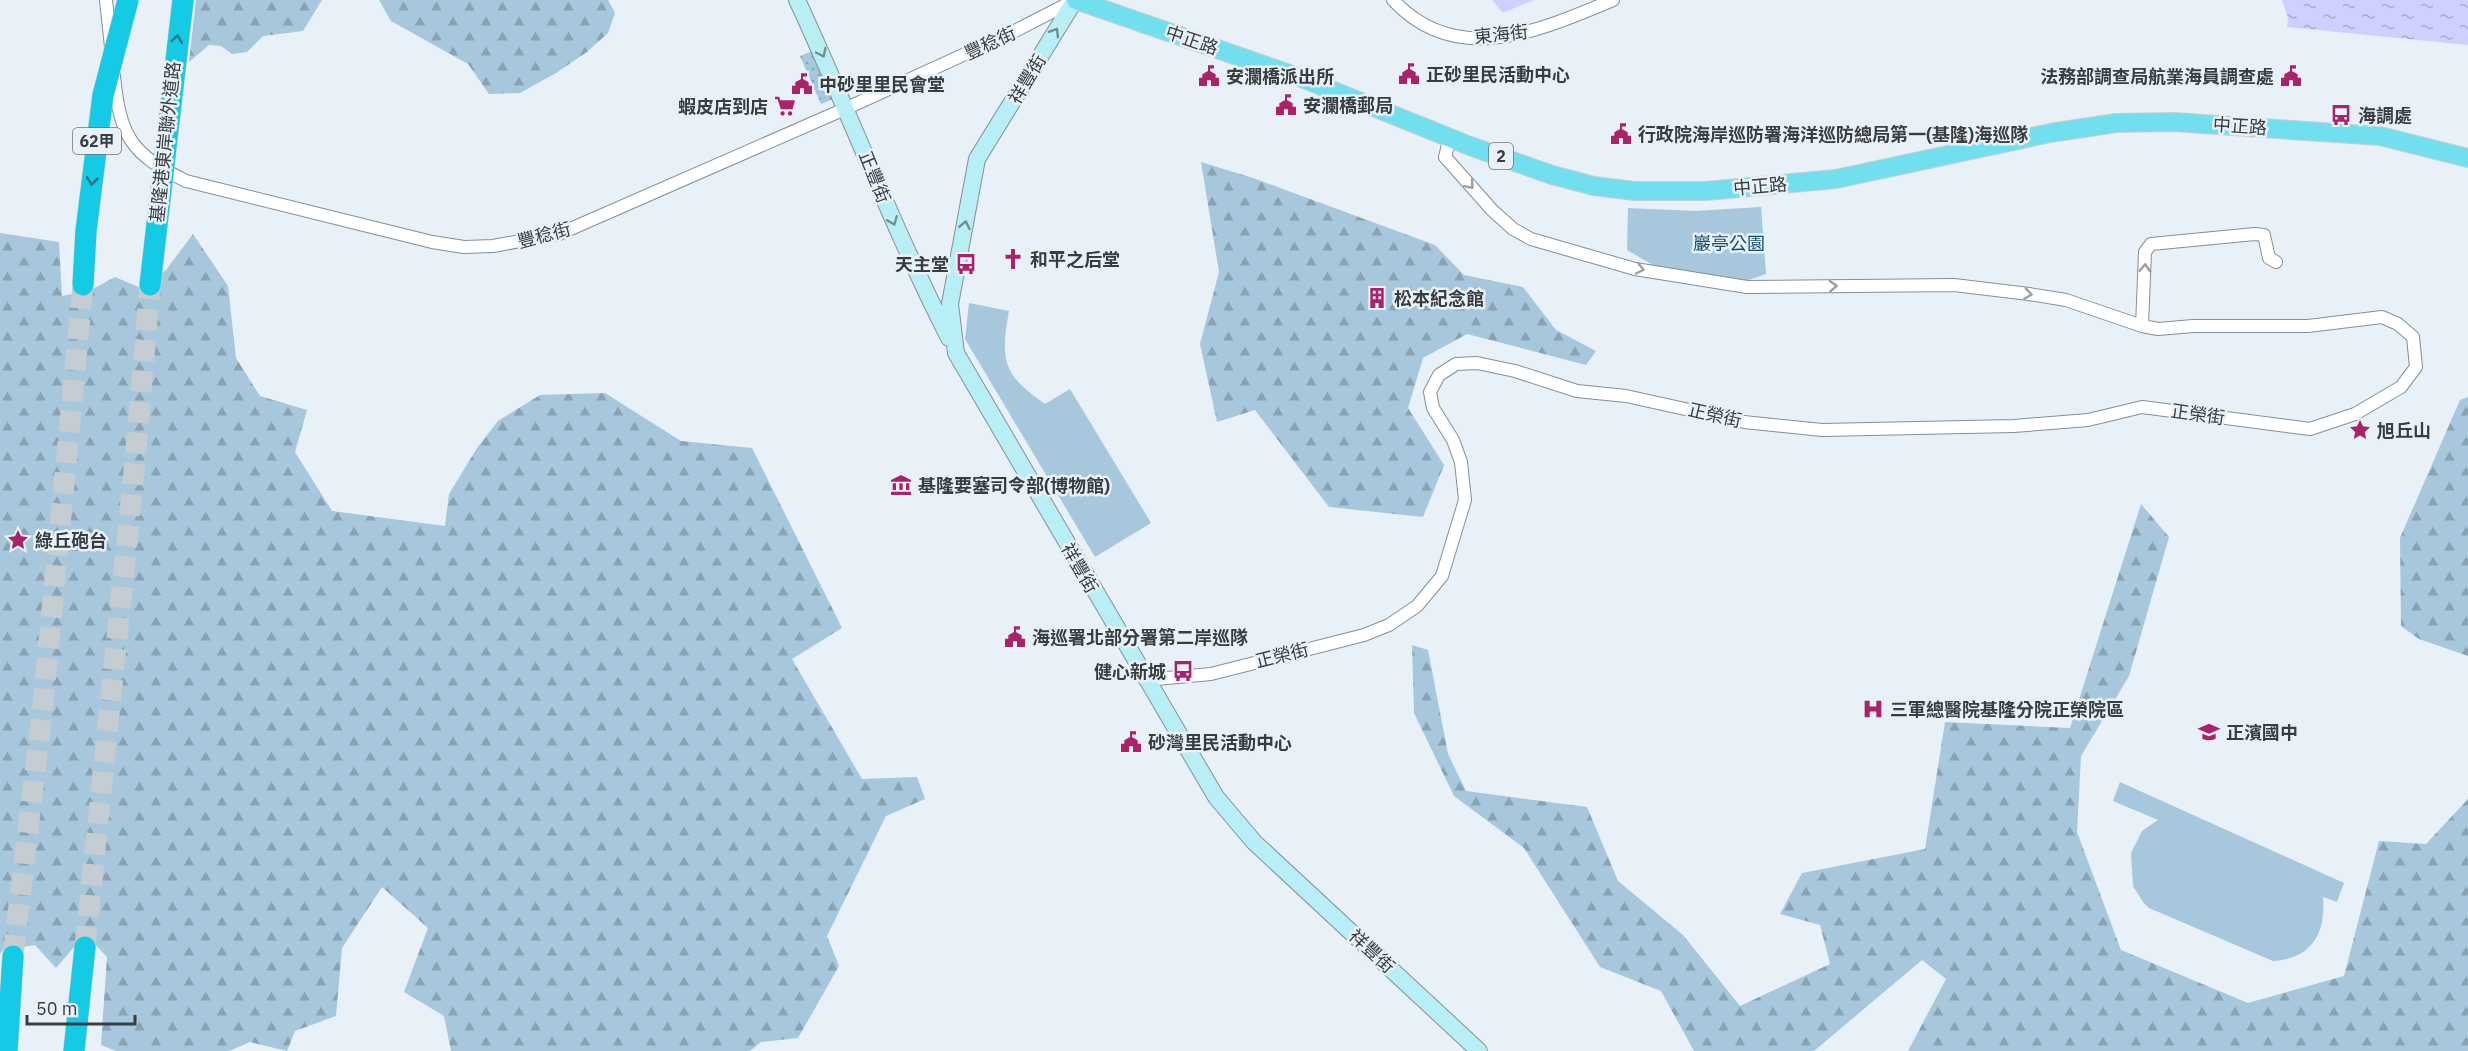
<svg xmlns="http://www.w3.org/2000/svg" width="2468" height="1051" viewBox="0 0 2468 1051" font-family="'IBM Plex Sans','Noto Sans TC',sans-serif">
<defs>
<pattern id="forest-firs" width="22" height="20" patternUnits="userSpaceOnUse" patternTransform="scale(1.5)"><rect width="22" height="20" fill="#a6c7dc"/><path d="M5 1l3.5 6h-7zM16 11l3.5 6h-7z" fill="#88a3b4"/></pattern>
<pattern id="garden-dots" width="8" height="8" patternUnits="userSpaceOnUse" patternTransform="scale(1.5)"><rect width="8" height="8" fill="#a6c7dc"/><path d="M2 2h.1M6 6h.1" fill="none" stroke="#88a3b4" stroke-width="1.8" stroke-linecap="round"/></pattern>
<pattern id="water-ripples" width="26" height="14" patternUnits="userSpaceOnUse" patternTransform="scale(1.5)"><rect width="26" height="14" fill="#ced0fd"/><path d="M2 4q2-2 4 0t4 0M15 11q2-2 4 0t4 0" fill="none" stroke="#a8aace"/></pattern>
</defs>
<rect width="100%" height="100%" fill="#e8f1f8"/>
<!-- green -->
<path fill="#a6c7dc" d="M1761,207L1766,274L1746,281L1658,268L1627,250L1628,208L1695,211Z
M969,303L1009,311C1000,361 1003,375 1045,404L1070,389L1151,523L1095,557L965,339Z
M2120,782L2344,883L2337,902L2323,897C2326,933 2312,959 2273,961L2149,908L2143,902L2133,886L2131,853L2142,831L2158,820L2113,801Z"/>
<!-- forest -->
<path fill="url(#forest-firs)" d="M196,0H322L303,31L263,36L247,52L232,54L221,46L209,45L189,62Z
M379,0H608L615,13L608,33L587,52L556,73L520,93L489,94L468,64L391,21Z
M1201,162L1253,178L1435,245L1464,275L1523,287L1556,330L1596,351L1586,365L1467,334L1423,358L1408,408L1444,465L1423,517L1329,507L1255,410L1217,422L1200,344L1219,272Z
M0,233L59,242L62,296L89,291L115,277L141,288L166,270L193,234L228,286L236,358L260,396L307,410L295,452L332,511L445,526L449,494L477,448L498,421L540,395L605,393L681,441L752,448L842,628L792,659L862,779L917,777L925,799L886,816L827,936L839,966L798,1038L761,1042L750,1051H451L444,1016L404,992L428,928L382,887L342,948L336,1016L295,1031L287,1051L250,1042L229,1051H116L101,1045L107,957L93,942L74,947L56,968L35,945L3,950L0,954Z
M2468,397V656L2419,639L2401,626L2400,538L2460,400Z
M2141,504L2169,537L2129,676L2081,756L2077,832L2121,950L2248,1003L2344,976L2379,841L2426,844L2468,799V1051H1908L1946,979L1922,960L1814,1051H1694L1661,991L1600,967L1524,848L1454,796L1414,713L1412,645L1428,650L1448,754L1466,791L1587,807L1618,881L1683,935L1740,1006L1830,964L1820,925L1780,914L1802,873L1925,849L1945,722L2070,728Z"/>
<!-- garden -->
<path fill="url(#garden-dots)" d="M813,51L833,99L821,104L800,56Z"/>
<!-- water -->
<path fill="url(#water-ripples)" d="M1492,0H1534L1503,13Z
M2282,0H2468V45L2287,27L2288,18Z"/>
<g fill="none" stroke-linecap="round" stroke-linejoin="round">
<!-- highway-tunnel -->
<path stroke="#c5cdd3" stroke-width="21" stroke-dasharray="21 10" stroke-linecap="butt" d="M85,947L135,462L150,285
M13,956L43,704L83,285"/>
<defs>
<path id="street" d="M106,0L111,47
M1393,0C1457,69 1541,30 1613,0
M114,76C120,137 131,154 186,181L432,242L464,247L493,246L559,234L847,108L1009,34L1075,0
M2142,326L2145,252L2151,244L2255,234L2264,235L2269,258L2276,262
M1145,680L1211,674L1364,635L1389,625L1417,606L1442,576L1465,500L1461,462L1453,440L1433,408L1430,392L1439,375L1456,364L1477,363L1515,371L1577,391L1626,396L1744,422L1822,430L2014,426L2088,420L2142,407L2310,429L2355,414L2401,387L2416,367L2413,337L2398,324L2382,317L2308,326H2193L2158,329L2142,326L2066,300L2029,294L1954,285L1747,287L1635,269L1531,239L1513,229L1492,210L1445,157L1450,137"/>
<path id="secondary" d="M797,0C849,112 893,228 949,338
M1075,0L977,159L950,304L956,353L1216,797L1254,842L1479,1051"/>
<path id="primary" d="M1076,0L1304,79L1470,146L1552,175L1594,186L1634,191H1706L1836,179L2050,133L2116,123L2174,122L2380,136L2468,158"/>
<path id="highway" d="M7,1051L13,956
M74,1051L85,947"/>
</defs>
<!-- street casing -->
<use href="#street" stroke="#868f94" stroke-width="14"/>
<!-- secondary casing -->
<use href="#secondary" stroke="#868f94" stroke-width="18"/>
<!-- primary casing -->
<use href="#primary" stroke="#cccdcd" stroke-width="20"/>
<!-- highway casing -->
<use href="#highway" stroke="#cccdcd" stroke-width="22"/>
<!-- street -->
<use href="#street" stroke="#fff" stroke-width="12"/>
<!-- secondary -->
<use href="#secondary" stroke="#b8eff7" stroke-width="16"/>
<!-- primary -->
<use href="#primary" stroke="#72dfef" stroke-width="18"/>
<!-- highway -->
<use href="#highway" stroke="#14cae4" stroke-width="21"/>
<defs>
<path id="highway-bridge" d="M83,285L86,231L103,95L128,0
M150,285L183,0"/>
</defs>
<!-- highway-bridge casing -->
<use href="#highway-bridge" stroke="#cccdcd" stroke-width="22" stroke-linecap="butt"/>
<!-- highway-bridge -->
<use href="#highway-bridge" stroke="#14cae4" stroke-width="21"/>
</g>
<!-- one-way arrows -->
<defs><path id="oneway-chevron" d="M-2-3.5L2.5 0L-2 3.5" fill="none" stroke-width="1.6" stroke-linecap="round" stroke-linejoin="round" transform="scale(1.5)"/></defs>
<g stroke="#728d92">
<use href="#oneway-chevron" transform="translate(1055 32) rotate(-59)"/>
<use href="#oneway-chevron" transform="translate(822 53) rotate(65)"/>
<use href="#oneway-chevron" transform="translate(893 221) rotate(68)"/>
<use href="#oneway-chevron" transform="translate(965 225) rotate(-79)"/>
</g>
<g stroke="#2a7581">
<use href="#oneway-chevron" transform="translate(177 39) rotate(-82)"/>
<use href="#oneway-chevron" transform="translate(92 181) rotate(97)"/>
</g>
<g stroke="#9c9e9f">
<use href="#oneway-chevron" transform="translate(1470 185) rotate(49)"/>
<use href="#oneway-chevron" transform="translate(2145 268) rotate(-87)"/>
<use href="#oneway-chevron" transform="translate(1640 269) rotate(12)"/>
<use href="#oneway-chevron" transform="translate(1833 286) rotate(-3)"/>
<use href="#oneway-chevron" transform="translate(2028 294) rotate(8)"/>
</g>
<!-- icons -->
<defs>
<symbol id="civic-bare" viewBox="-9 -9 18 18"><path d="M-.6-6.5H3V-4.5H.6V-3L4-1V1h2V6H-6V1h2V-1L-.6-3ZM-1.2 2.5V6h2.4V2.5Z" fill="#a9226a" stroke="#e8f1f8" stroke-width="2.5" paint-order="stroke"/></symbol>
<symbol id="supermarket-bare" viewBox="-9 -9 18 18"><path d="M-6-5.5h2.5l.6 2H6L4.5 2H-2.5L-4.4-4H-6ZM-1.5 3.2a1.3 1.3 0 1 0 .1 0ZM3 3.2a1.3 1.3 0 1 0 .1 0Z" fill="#a9226a" stroke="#e8f1f8" stroke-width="2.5" paint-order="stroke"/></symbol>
<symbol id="bus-bare" viewBox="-9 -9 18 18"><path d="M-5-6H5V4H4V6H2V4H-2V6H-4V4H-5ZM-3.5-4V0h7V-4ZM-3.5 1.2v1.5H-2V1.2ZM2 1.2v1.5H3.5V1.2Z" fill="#a9226a" stroke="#e8f1f8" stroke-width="2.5" paint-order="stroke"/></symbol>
<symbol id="church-bare" viewBox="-9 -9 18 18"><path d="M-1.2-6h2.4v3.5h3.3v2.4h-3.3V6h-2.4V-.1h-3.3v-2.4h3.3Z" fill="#a9226a" stroke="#e8f1f8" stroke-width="2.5" paint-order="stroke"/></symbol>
<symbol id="building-bare" viewBox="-9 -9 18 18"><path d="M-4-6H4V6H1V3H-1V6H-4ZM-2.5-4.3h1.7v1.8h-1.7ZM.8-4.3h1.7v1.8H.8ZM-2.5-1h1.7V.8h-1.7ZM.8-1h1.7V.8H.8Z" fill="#a9226a" stroke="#e8f1f8" stroke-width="2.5" paint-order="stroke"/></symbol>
<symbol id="sight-bare" viewBox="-9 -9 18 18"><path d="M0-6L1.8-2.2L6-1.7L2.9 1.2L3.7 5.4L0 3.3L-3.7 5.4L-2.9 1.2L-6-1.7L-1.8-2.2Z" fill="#a9226a" stroke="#e8f1f8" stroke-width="2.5" paint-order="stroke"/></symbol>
<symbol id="museum-bare" viewBox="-9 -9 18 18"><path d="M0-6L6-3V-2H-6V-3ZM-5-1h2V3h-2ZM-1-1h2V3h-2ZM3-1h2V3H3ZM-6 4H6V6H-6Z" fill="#a9226a" stroke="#e8f1f8" stroke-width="2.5" paint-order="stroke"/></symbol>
<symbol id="hospital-bare" viewBox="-9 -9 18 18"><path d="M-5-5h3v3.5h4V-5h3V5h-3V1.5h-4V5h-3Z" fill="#a9226a" stroke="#e8f1f8" stroke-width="2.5" paint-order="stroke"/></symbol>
<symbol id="school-bare" viewBox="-9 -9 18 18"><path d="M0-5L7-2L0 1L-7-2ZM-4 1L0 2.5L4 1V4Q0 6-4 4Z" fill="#a9226a" stroke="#e8f1f8" stroke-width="2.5" paint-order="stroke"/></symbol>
</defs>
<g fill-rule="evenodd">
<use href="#civic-bare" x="1394" y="59" width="30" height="30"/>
<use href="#civic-bare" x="1194" y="61" width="30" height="30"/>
<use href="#civic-bare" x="2276" y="61" width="30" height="30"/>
<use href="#civic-bare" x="787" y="69" width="30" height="30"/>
<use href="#civic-bare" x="1271" y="90" width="30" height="30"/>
<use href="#supermarket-bare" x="770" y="91" width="30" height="30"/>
<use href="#bus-bare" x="2326" y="100" width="30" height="30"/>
<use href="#civic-bare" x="1606" y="119" width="30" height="30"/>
<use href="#church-bare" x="998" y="244" width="30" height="30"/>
<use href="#bus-bare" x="951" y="249" width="30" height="30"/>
<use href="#building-bare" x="1362" y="283" width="30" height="30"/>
<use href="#sight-bare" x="2345" y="415" width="30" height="30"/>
<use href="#museum-bare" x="886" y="470" width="30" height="30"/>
<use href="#sight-bare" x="3" y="525" width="30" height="30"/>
<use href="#civic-bare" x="1000" y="622" width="30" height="30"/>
<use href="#bus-bare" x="1168" y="656" width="30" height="30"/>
<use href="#hospital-bare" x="1858" y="694" width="30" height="30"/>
<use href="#school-bare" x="2194" y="717" width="30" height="30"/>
<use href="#civic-bare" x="1116" y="727" width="30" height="30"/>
</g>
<g text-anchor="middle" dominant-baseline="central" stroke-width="5" stroke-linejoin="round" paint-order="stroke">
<!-- shield labels -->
<g fill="#e8f1f8" stroke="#6e7376" stroke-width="1.5">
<rect x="73" y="128" width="48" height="26" rx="4.5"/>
<rect x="1489" y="143" width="24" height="26" rx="4.5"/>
</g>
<g font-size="16" font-weight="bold" fill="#393d3f">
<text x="97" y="141">62甲</text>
<text x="1501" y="156">2</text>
</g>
<!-- street labels -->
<g font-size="18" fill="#393d3f" stroke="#e8f1f8">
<text transform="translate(1501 34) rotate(-6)">東海街</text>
<text transform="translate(1192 40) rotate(19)">中正路</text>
<text transform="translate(990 43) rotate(-25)">豐稔街</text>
<text transform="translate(1027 79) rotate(-59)">祥豐街</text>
<text transform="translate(2240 126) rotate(4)">中正路</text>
<text transform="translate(165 142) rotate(-84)">基隆港東岸聯外道路</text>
<text transform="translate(875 177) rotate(68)">正豐街</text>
<text transform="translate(1760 186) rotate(-5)">中正路</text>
<text transform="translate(544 235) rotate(-15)">豐稔街</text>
<text transform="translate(2198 414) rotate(8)">正榮街</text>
<text transform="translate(1715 415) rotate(13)">正榮街</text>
<text transform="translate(1080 568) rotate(60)">祥豐街</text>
<text transform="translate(1282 655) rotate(-14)">正榮街</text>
<text transform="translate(1372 951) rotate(43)">祥豐街</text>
</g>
<!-- poi labels -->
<g font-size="18" font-weight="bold" fill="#393d3f" stroke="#e8f1f8" text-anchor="start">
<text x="1426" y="74">正砂里民活動中心</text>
<text x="1226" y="76">安瀾橋派出所</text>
<text x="2274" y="76" text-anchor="end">法務部調查局航業海員調查處</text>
<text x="819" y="84">中砂里里民會堂</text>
<text x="1303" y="105">安瀾橋郵局</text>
<text x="768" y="106" text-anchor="end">蝦皮店到店</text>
<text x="2358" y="115">海調處</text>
<text x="1638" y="134">行政院海岸巡防署海洋巡防總局第一(基隆)海巡隊</text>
<text x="1030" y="259">和平之后堂</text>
<text x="949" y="264" text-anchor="end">天主堂</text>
<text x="1394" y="298">松本紀念館</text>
<text x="2377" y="430">旭丘山</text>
<text x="918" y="485">基隆要塞司令部(博物館)</text>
<text x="35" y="540">綠丘砲台</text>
<text x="1032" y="637">海巡署北部分署第二岸巡隊</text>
<text x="1166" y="671" text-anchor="end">健心新城</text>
<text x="1890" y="709">三軍總醫院基隆分院正榮院區</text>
<text x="2226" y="732">正濱國中</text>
<text x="1148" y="742">砂灣里民活動中心</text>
</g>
<!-- park labels -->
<g font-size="18" fill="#154d6a" stroke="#e8f1f8">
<text x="1729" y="243">巖亭公園</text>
</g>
</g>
<!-- scale -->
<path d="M27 1015v9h108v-9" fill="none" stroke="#393d3f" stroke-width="3"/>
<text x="36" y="1015" font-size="18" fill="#393d3f" stroke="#e8f1f8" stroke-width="4.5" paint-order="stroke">50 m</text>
</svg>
